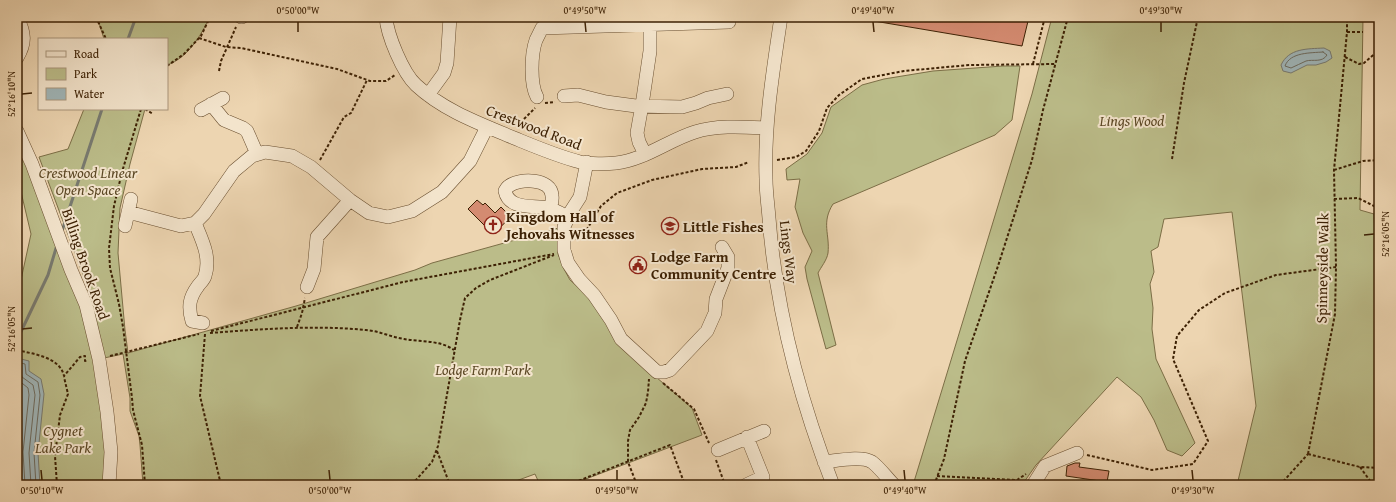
<svg xmlns="http://www.w3.org/2000/svg" width="1396" height="502" viewBox="0 0 1396 502" font-family="'Gentium Book Plus',serif">
<rect width="100%" height="100%" fill="#edd5b1"/>
<filter id="stains"><feTurbulence type="fractalNoise" baseFrequency=".005" numOctaves="4"/><feColorMatrix values="0 0 0 0 .2 0 0 0 0 .09 0 0 0 0 .02 0 0 0 .5 -.17"/></filter>
<radialGradient id="worn" r=".72"><stop offset=".6" stop-color="#630" stop-opacity="0"/><stop offset="1" stop-color="#630" stop-opacity=".3"/></radialGradient>
<!-- green -->
<path fill="#bbbc89" stroke="#7c6e46" d="M96,17H210C201,35 188,58 167,65V39H104L99,23Z
M1052,17H1363L1360,210L1374,214L1375,238L1379,239V485H1237L1256,406L1232,212L1164,219L1158,247L1151,251L1154,272L1150,284L1153,308L1152,329L1156,359L1195,443L1182,456L1167,450L1154,420L1141,397L1117,377L1036,465L1022,485H913L1032,94Z
M1003,66H1020L1012,120L995,135L833,204C821,223 830,234 828,253C827,260 821,267 818,273L836,345L826,349L807,279L805,267L812,251L803,233L795,207L800,179L787,180L786,169L807,154L822,133L831,107L862,85L884,79L933,71Z
M84,109H145L130,164L120,208L118,253L125,330L128,353L296,306L415,270L432,263L562,227L558,254L564,269L570,280L587,295L649,371L692,408L702,435L570,485H540L535,474L505,485H143L140,445L139,436L130,411V398L123,354L104,358L98,329L85,280L39,157L68,149Z
M30,159L99,359L109,485H17V298L31,234L17,175V161Z"/>
<!-- water -->
<path fill="#9fb5b8" stroke="#787a70" d="M1324,48L1330,51L1332,58L1326,62L1316,65H1307L1291,73L1283,71L1281,65C1289,48 1307,49 1324,48Z
M17,358L29,361V371L41,379L44,394L38,453L40,485H17Z"/>
<g fill="none" stroke-linecap="round" stroke-linejoin="round">
<!-- shore -->
<path stroke="#6e6b5e" stroke-width="1" d="M1323,52L1327,55C1322,63 1313,59 1306,61C1301,63 1296,66 1291,68L1285,66C1290,52 1311,53 1323,52Z
M17,362L25,364L26,374L38,382L40,395L34,453L36,485
M17,367L20,368L22,377L33,385L35,395L29,453L31,485
M17,379L28,388L29,395L23,452L25,485"/>
<!-- stream -->
<path stroke="#787a70" stroke-width="3" d="M128,39L136,17
M62,231L102,109
M17,349L18,338L48,275L57,245"/>
</g>
<!-- building -->
<path fill="#d48b71" stroke="#3d2104" d="M874,17H1029L1022,46L874,21Z
M477,200L483,205L485,203L495,213L501,207L511,217L493,234L468,209Z
M1075,463H1080L1079,467L1109,471L1107,482L1066,476L1067,466Z"/>
<g fill="none" stroke-linecap="round" stroke-linejoin="round">
<defs>
<path id="minor" d="M241,17H242
M386,17C387,35 403,73 416,85C444,111 481,124 514,138C536,147 557,156 580,162C589,164 607,164 616,163C644,160 669,140 695,132C717,125 744,127 767,128
M781,17C773,71 764,125 766,179C766,192 768,205 769,218C776,310 800,400 833,485
M17,58C26,43 25,33 17,17
M428,95L444,73L447,63L450,17
M564,96L578,95L606,102L636,106L682,107L696,103L708,98L727,94
M537,97C530,84 531,54 536,40C538,36 540,32 542,28L729,22
M211,104L224,120L243,128L247,131L257,154
M201,110L223,98
M17,131L32,164L71,270L86,305L99,359L107,412L111,452L109,485
M645,154L639,142L637,133L642,105L650,51V17
M587,162L580,197L571,211L564,227V250L568,263L579,279L594,295L611,320L621,339L657,372H664L670,370L707,331L715,313L716,299L728,268V257L722,247
M550,209C551,205 553,200 552,196C552,178 519,178 509,186C507,187 506,189 505,191C509,210 532,205 548,208C555,210 562,214 568,217
M128,212L181,226L195,223L204,214L234,171L252,156L265,152L292,156L311,167L350,200L369,213L388,217L412,211L442,192L470,161L487,127
M195,223C202,240 211,257 205,276C204,280 200,283 198,286C189,298 188,307 192,321L203,323
M125,226L131,199
M307,287L314,269L317,237L350,200
M718,450L764,431
M824,462C836,461 861,455 872,462C880,468 887,478 894,485
M746,485L763,477L747,437
M1033,485L1045,466L1077,453"/>
</defs>
<!-- minor casing -->
<use href="#minor" stroke="#694e2f" stroke-width="14"/>
<!-- path -->
<path stroke="#3d2104" stroke-width="2" stroke-dasharray="3 2" stroke-linecap="butt" d="M96,17L106,39
M1347,32H1363
M199,38L226,47L241,48L337,69L370,81H386L395,75
M1345,57L1359,64L1364,63L1379,50
M1033,64L1045,17
M167,66L184,54L201,36L210,17
M219,71L221,61L236,27
M545,103L555,102
M141,109L122,172L114,206L109,248L110,268L119,304L123,327L132,398L133,410L142,445L145,485
M145,109L153,114
M518,127L522,121L535,108
M1172,159L1184,83L1198,17
M320,160L344,117L351,113L367,80
M777,160L796,157L806,151L819,131L827,108L839,95L862,79L904,71L969,65L1055,64
M1334,170L1363,161L1379,160
M1334,199L1358,198L1374,206H1379
M576,240L584,234L601,206L617,193L652,180L702,169L736,167L749,162
M297,327L302,313L305,298
M211,331L403,282L554,254
M210,333C262,329 314,325 366,330C379,331 391,337 404,339C421,342 440,340 454,350
M205,334L200,396L221,485
M17,350C33,354 60,357 64,376L80,357L85,356V361L88,360
M110,356L199,334
M663,383L694,409L709,443
M437,451L450,485
M1308,454L1335,314L1336,267L1334,170L1347,32V17
M1308,454L1360,467L1379,468
M1087,455L1152,470L1193,464L1208,441L1173,359L1177,336L1199,310L1225,293L1276,275L1336,267
M716,460L725,485
M1360,467L1373,485
M937,476L1017,480L1026,474
M57,485L55,456L60,415L68,394L64,377
M406,485L416,480L432,462L438,446L460,320L465,298L476,288L490,280L554,255
M579,485L578,481L670,445L685,485
M637,485L628,462V441L630,430L639,417L646,403L648,392L649,379
M934,485L944,459L965,361L998,266L1032,160L1043,110L1068,17
M1280,485L1308,454"/>
<!-- minor -->
<use href="#minor" stroke="#f3e4cc" stroke-width="13"/>
</g>
<!-- ticks -->
<path fill="none" stroke="#3d2104" stroke-width="1.5" d="M298,22V32M585,22L586,32M873,22L874,32M1161,22V32M22,94L32,93M1364,235L1374,234M22,329L32,328M41,470L42,480M329,470L330,480M617,470V480M904,470L905,480M1192,470L1193,480"/>
<!-- icons -->
<defs>
<symbol id="church-ring" viewBox="-11 -11 22 22"><circle r="9.5" fill="#f3e4cc" stroke="#8f2418" stroke-width="1.5"/><path d="M-1.2-6h2.4v3.5h3.3v2.4h-3.3V6h-2.4V-.1h-3.3v-2.4h3.3Z" fill="#8f2418"/></symbol>
<symbol id="school-ring" viewBox="-11 -11 22 22"><circle r="9.5" fill="#f3e4cc" stroke="#8f2418" stroke-width="1.5"/><path d="M0-5L7-2L0 1L-7-2ZM-4 1L0 2.5L4 1V4Q0 6-4 4Z" fill="#8f2418"/></symbol>
<symbol id="civic-ring" viewBox="-11 -11 22 22"><circle r="9.5" fill="#f3e4cc" stroke="#8f2418" stroke-width="1.5"/><path d="M-.6-6.5H3V-4.5H.6V-3L4-1V1h2V6H-6V1h2V-1L-.6-3ZM-1.2 2.5V6h2.4V2.5Z" fill="#8f2418"/></symbol>
</defs>
<g fill-rule="evenodd">
<use href="#church-ring" x="483" y="215" width="20" height="20"/>
<use href="#school-ring" x="660" y="216" width="20" height="20"/>
<use href="#civic-ring" x="628" y="255" width="20" height="20"/>
</g>
<g text-anchor="middle" dominant-baseline="central" stroke-width="4" stroke-linejoin="round" paint-order="stroke">
<!-- park labels -->
<g font-size="15" font-style="italic" fill="#5c4825" stroke="#f3e4cc">
<text x="1132" y="120">Lings Wood</text>
<text x="88" y="172">Crestwood Linear<tspan x="88" dy="17">Open Space</tspan></text>
<text x="483" y="369">Lodge Farm Park</text>
<text x="63" y="430">Cygnet<tspan x="63" dy="17">Lake Park</tspan></text>
</g>
<!-- street labels -->
<g font-size="15" fill="#3d2104" stroke="#f3e4cc">
<text transform="translate(534 127) rotate(21)">Crestwood Road</text>
<text transform="translate(789 252) rotate(83)">Lings Way</text>
<text transform="translate(86 264) rotate(71)">Billing Brook Road</text>
<text transform="translate(1322 268) rotate(-89)">Spinneyside Walk</text>
</g>
<!-- poi labels -->
<g font-size="15" font-weight="bold" fill="#3d2104" stroke="#f3e4cc" text-anchor="start">
<text x="506" y="216">Kingdom Hall of<tspan x="506" dy="17">Jehovahs Witnesses</tspan></text>
<text x="683" y="226">Little Fishes</text>
<text x="651" y="256">Lodge Farm<tspan x="651" dy="17">Community Centre</tspan></text>
</g>
</g>
<!-- margin -->
<rect width="1396" height="502" fill="none" stroke="#edd5b1" stroke-width="44"/>
<!-- legend -->
<rect x="38" y="38" width="130" height="72" fill="#f3e4cc" stroke="#aa967c"/>
<rect x="46" y="51" width="20" height="6" fill="#f3e4cc" stroke="#aa967c"/>
<text x="74" y="58" font-size="12" fill="#3d2104">Road</text>
<rect x="46" y="68" width="20" height="12" fill="#bbbc89" stroke="#aa967c"/>
<text x="74" y="78" font-size="12" fill="#3d2104">Park</text>
<rect x="46" y="88" width="20" height="12" fill="#9fb5b8" stroke="#aa967c"/>
<text x="74" y="98" font-size="12" fill="#3d2104">Water</text>
<rect x="22" y="22" width="1352" height="458" fill="none" stroke="#3d2104" stroke-width="1.5"/>
<g font-size="10" text-anchor="middle" fill="#3d2104">
<text x="298" y="14">0°50'00"W</text>
<text x="585" y="14">0°49'50"W</text>
<text x="873" y="14">0°49'40"W</text>
<text x="1161" y="14">0°49'30"W</text>
<text transform="translate(11 94) rotate(-90)" y="4">52°16'10"N</text>
<text transform="translate(1385 234) rotate(-90)" y="4">52°16'05"N</text>
<text transform="translate(11 329) rotate(-90)" y="4">52°16'05"N</text>
<text x="42" y="494">0°50'10"W</text>
<text x="330" y="494">0°50'00"W</text>
<text x="617" y="494">0°49'50"W</text>
<text x="905" y="494">0°49'40"W</text>
<text x="1193" y="494">0°49'30"W</text>
</g>
<rect width="100%" height="100%" filter="url(#stains)"/>
<rect width="100%" height="100%" fill="url(#worn)"/>
</svg>
